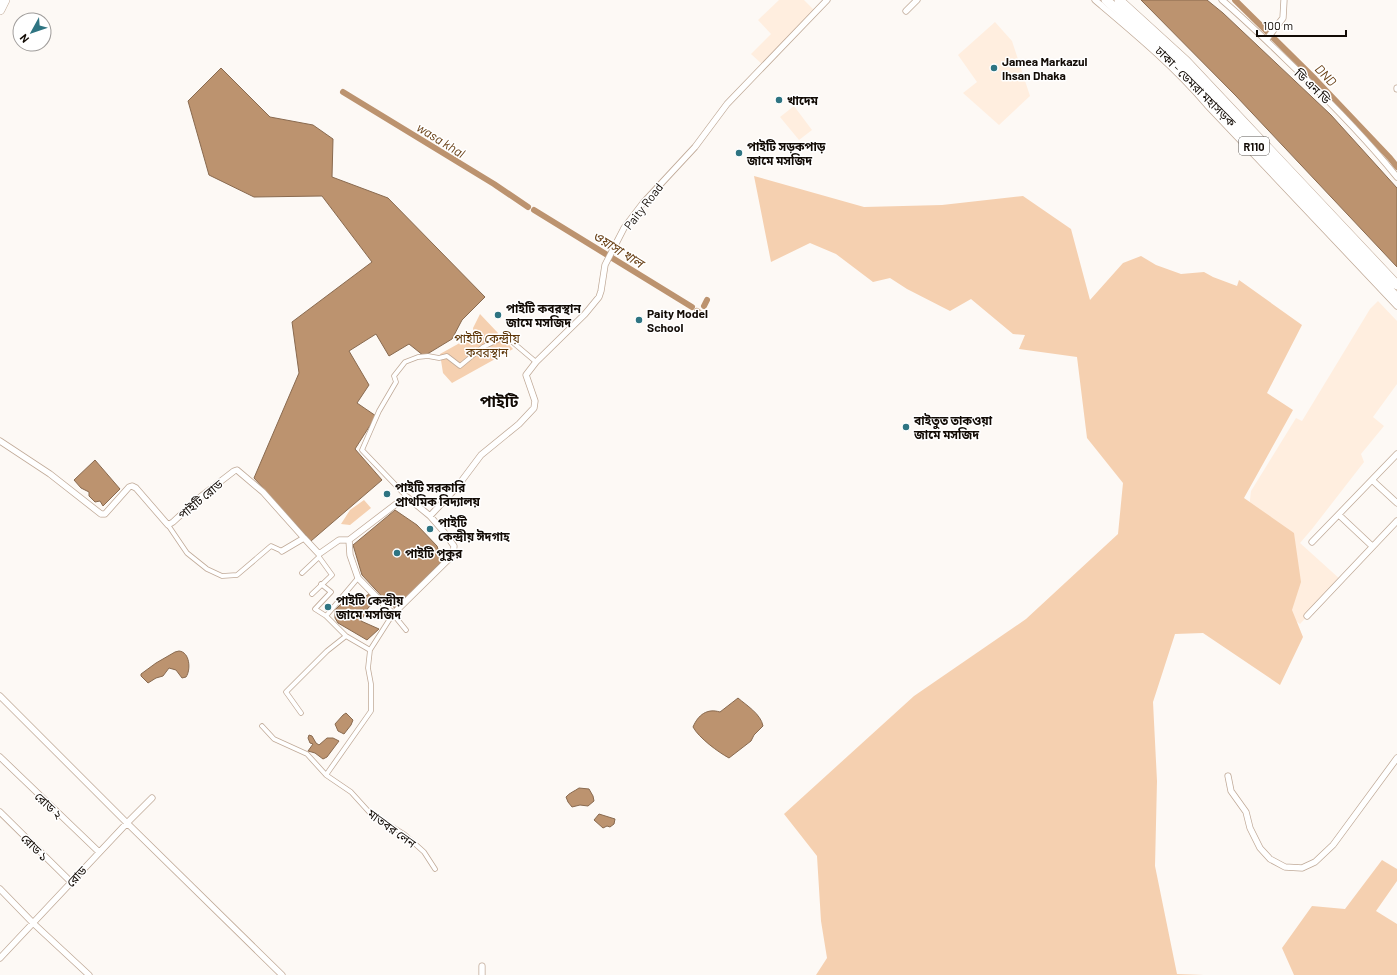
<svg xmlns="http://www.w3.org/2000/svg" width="1397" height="975" viewBox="0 0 1397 975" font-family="Barlow,'Noto Sans Bengali',sans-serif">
<rect width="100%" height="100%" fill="#fdf9f5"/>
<!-- built -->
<path fill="#ffeedf" d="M779,0H804L815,11L763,65L751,54L771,34L758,20Z
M995,22L1012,41L1030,96L999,125L963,93L977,82L958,55Z
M794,106L812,130L799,140L780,117Z
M1378,301L1397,321V384L1373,417L1384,426L1361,454L1364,462L1312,529L1300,543L1341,580L1300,624L1274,607L1242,570L1251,491L1296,418L1302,421L1370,309Z"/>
<!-- green -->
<path fill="#f5d0b0" d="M754,176L864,207L942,205L1023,196L1071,229L1090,300L1123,263L1141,256L1156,265L1181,274L1204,272L1213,277L1237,286L1239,280L1302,325L1267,393L1293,410L1244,498L1294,533L1301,582L1292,610L1303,637L1280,685L1203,633L1175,634L1153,702L1157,781L1155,866L1177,974L1204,975H816L827,958L821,921L817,856L784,814L914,696L1026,619L1118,534L1123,483L1087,438L1077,357L1019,349L1025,335L1013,334L971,299L950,311L907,289L890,278L873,282L836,254L810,243L771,262Z
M480,314L513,349L452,383L443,373L440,354L474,335L473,328Z
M364,500L371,508L350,525L341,524L350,510Z
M1382,860L1397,869V881L1376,911L1397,924V975H1294L1282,948L1312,906L1345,909Z"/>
<!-- water -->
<path fill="#bc936f" stroke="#896a4f" d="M1141,0H1207L1223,13L1331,115L1397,188V267L1236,96Z
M221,68L270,117L313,125L333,139L332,177L388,198L485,297L462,320L452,339L424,356L409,344L389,356L376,334L349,351L369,385L357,403L376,416L355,449L382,480L311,541L254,478L299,373L292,322L372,262L322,196L254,197L209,175L188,101Z
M95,460L120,489L103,506L100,501L95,502L89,496V492L81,488L74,480Z
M395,510L417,525L437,546L442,561L395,608L388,603L362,575L353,545Z
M371,592L378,599L368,608L361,621L379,629L367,640L338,623L335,618V610L346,599L351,597L357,604Z
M179,651C190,652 191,670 186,677L182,678L176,670L169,668L163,676L156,678L148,683L141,676V674L156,663L175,652Z
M738,698C746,705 761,714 763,726L754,735L751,741L729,758C718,752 699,738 693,727C698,715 707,708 720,712Z
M346,713L353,720L351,725L344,734L338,731L335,724L343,715Z
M309,735L312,736L316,743L319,745L327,738H333L339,741L327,757L323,759L315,753L308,751L313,744L310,743L308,738Z
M579,788L589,789L593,796L594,801L588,806L580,805L572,807L568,802L566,797C569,793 575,791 579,788Z
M599,814L615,819L614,824L610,827L607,826L603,828L594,820Z"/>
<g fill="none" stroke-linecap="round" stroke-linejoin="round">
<!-- canal -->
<path stroke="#bc936f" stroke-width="6" d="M1235,0L1315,79L1390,158L1397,167
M343,92L494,184L528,207
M534,210L692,307
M704,306L707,300
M697,311L701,314"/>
<defs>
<path id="pedestrian" d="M407,497L362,450L379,411L396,382L394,376L405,362L418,357L428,356L439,358L447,356L460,366L483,347L504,337L510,340L536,362
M168,525L187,553L207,569L222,576L237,575L271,546L282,551
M302,573L319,557
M321,584L331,592L315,609L326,616L346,636L370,650L393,614L406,630
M312,594L332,575L319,557V554
M326,616L358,578
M370,650L368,668L371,684V711L326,775L351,792L370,813L404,834L424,852L435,869
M301,713L286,692L327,651L346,636
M262,726L274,739L307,754L326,775"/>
<path id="minor" d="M1095,0C1134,33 1174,66 1207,105L1397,306
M1222,0C1249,23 1274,48 1300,73C1334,106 1367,140 1397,177
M906,11L917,0
M1266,40L1283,18L1284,0
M1397,88V89
M0,441L50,474L101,514H105L129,487L132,486L136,488L168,525L173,522L199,498L234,471L237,470L263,492L304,538
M1372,480L1397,503
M407,497L430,516L444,532L454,546L453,555L393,614L358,578L350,555L349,540L400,501Z
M1339,515L1372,546
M430,516L457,487L481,455L519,424L534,408L535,401L526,375L536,362L585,314L599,297L601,291L605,265L624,228L643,203L695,147L727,104L827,0
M1312,542L1397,454
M282,551L304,538L319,554L339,540H349
M1307,616L1397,521
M0,696L127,823L282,975
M0,757L99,852
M1228,776L1231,791L1246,812L1250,828L1260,848L1270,859L1285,867L1302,868L1315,862L1333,845L1397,758
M0,812L71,882
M0,889L33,923L89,975
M0,958L127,823L152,798
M482,966V975"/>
<path id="primary" d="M1106,0L1180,67L1397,298
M1119,0L1186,61L1397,285
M0,10L5,0"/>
</defs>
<!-- pedestrian casing -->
<use href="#pedestrian" stroke="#c0aa98" stroke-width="5.5"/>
<!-- minor casing -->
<use href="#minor" stroke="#c0aa98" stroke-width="7"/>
<!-- primary casing -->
<use href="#primary" stroke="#c0aa98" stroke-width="10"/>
<!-- pedestrian -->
<use href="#pedestrian" stroke="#fff" stroke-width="4"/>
<!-- minor -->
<use href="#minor" stroke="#fff" stroke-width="5.5"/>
<!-- primary -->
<use href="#primary" stroke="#fff" stroke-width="9"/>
</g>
<!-- markers -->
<g fill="#2e7482" stroke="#fff" stroke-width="1.5">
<circle cx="994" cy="68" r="4"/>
<circle cx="779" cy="100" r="4"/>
<circle cx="739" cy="153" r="4"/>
<circle cx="498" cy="315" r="4"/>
<circle cx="639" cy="320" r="4"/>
<circle cx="906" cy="427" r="4"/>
<circle cx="387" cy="494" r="4"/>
<circle cx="430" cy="529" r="4"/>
<circle cx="397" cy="553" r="4"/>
<circle cx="328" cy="607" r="4"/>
</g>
<g text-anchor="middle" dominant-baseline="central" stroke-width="3" stroke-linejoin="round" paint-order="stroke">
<!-- shield labels -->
<rect fill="#fff" stroke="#595450" stroke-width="1" x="1239" y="137" width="30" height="18" rx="3"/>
<g font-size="11" font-weight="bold" fill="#120b05">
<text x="1254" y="146">R110</text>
</g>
<!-- poi labels -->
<g font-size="12" font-weight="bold" fill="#120b05" stroke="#fff" text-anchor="start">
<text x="1002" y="61">Jamea Markazul<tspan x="1002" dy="14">Ihsan Dhaka</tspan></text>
<text x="787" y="100">খাদেম</text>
<text x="747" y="146">পাইটি সড়কপাড়<tspan x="747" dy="14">জামে মসজিদ</tspan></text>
<text x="506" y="308">পাইটি কবরস্থান<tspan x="506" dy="14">জামে মসজিদ</tspan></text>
<text x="647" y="313">Paity Model<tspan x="647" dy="14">School</tspan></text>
<text x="914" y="420">বাইতুত তাকওয়া<tspan x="914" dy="14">জামে মসজিদ</tspan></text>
<text x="395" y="487">পাইটি সরকারি<tspan x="395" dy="14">প্রাথমিক বিদ্যালয়</tspan></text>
<text x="438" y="522">পাইটি<tspan x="438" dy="14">কেন্দ্রীয় ঈদগাহ</tspan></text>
<text x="405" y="553">পাইটি পুকুর</text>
<text x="336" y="600">পাইটি কেন্দ্রীয়<tspan x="336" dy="14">জামে মসজিদ</tspan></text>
</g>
<!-- street labels -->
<g font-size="12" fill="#120b05" stroke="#fff">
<text transform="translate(1196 86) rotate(45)">ঢাকা - ডেমরা মহাসড়ক</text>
<text transform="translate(1313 86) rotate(44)">ডি এন ডি</text>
<text transform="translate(643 206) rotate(-52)">Paity Road</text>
<text transform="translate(200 499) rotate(-40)">পাইটি রোড</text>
<text transform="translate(49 805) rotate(43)">রোড ২</text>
<text transform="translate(392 828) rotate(36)">মাতবর লেন</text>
<text transform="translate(35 847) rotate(45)">রোড ১</text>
<text transform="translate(76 876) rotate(-47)">রোড</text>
</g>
<!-- park labels -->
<g font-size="12" fill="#5b3304" stroke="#fff">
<text x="487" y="338">পাইটি কেন্দ্রীয়<tspan x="487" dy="14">কবরস্থান</tspan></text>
</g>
<!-- water labels -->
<g font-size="13" font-style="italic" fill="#673e13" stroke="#fff">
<text transform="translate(1326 75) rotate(46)">DND</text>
<text transform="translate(441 140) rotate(32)">wasa khal</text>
<text transform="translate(618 249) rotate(32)">ওয়াসা খাল</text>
</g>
<!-- district labels -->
<g font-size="16" font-weight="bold" fill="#120b05" stroke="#fff">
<text x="499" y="400">পাইটি</text>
</g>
</g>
<!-- north arrow -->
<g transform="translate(32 32) rotate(230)"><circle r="19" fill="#ffffff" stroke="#a09d9b"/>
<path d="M0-3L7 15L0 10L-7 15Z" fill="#2e7482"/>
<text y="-6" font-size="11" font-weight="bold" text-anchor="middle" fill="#120b05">N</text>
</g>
<!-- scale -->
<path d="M1257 30v6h89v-6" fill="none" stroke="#120b05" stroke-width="2"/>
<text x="1263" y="30" font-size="12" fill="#120b05" stroke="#ffffff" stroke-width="3" paint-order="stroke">100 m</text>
</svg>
